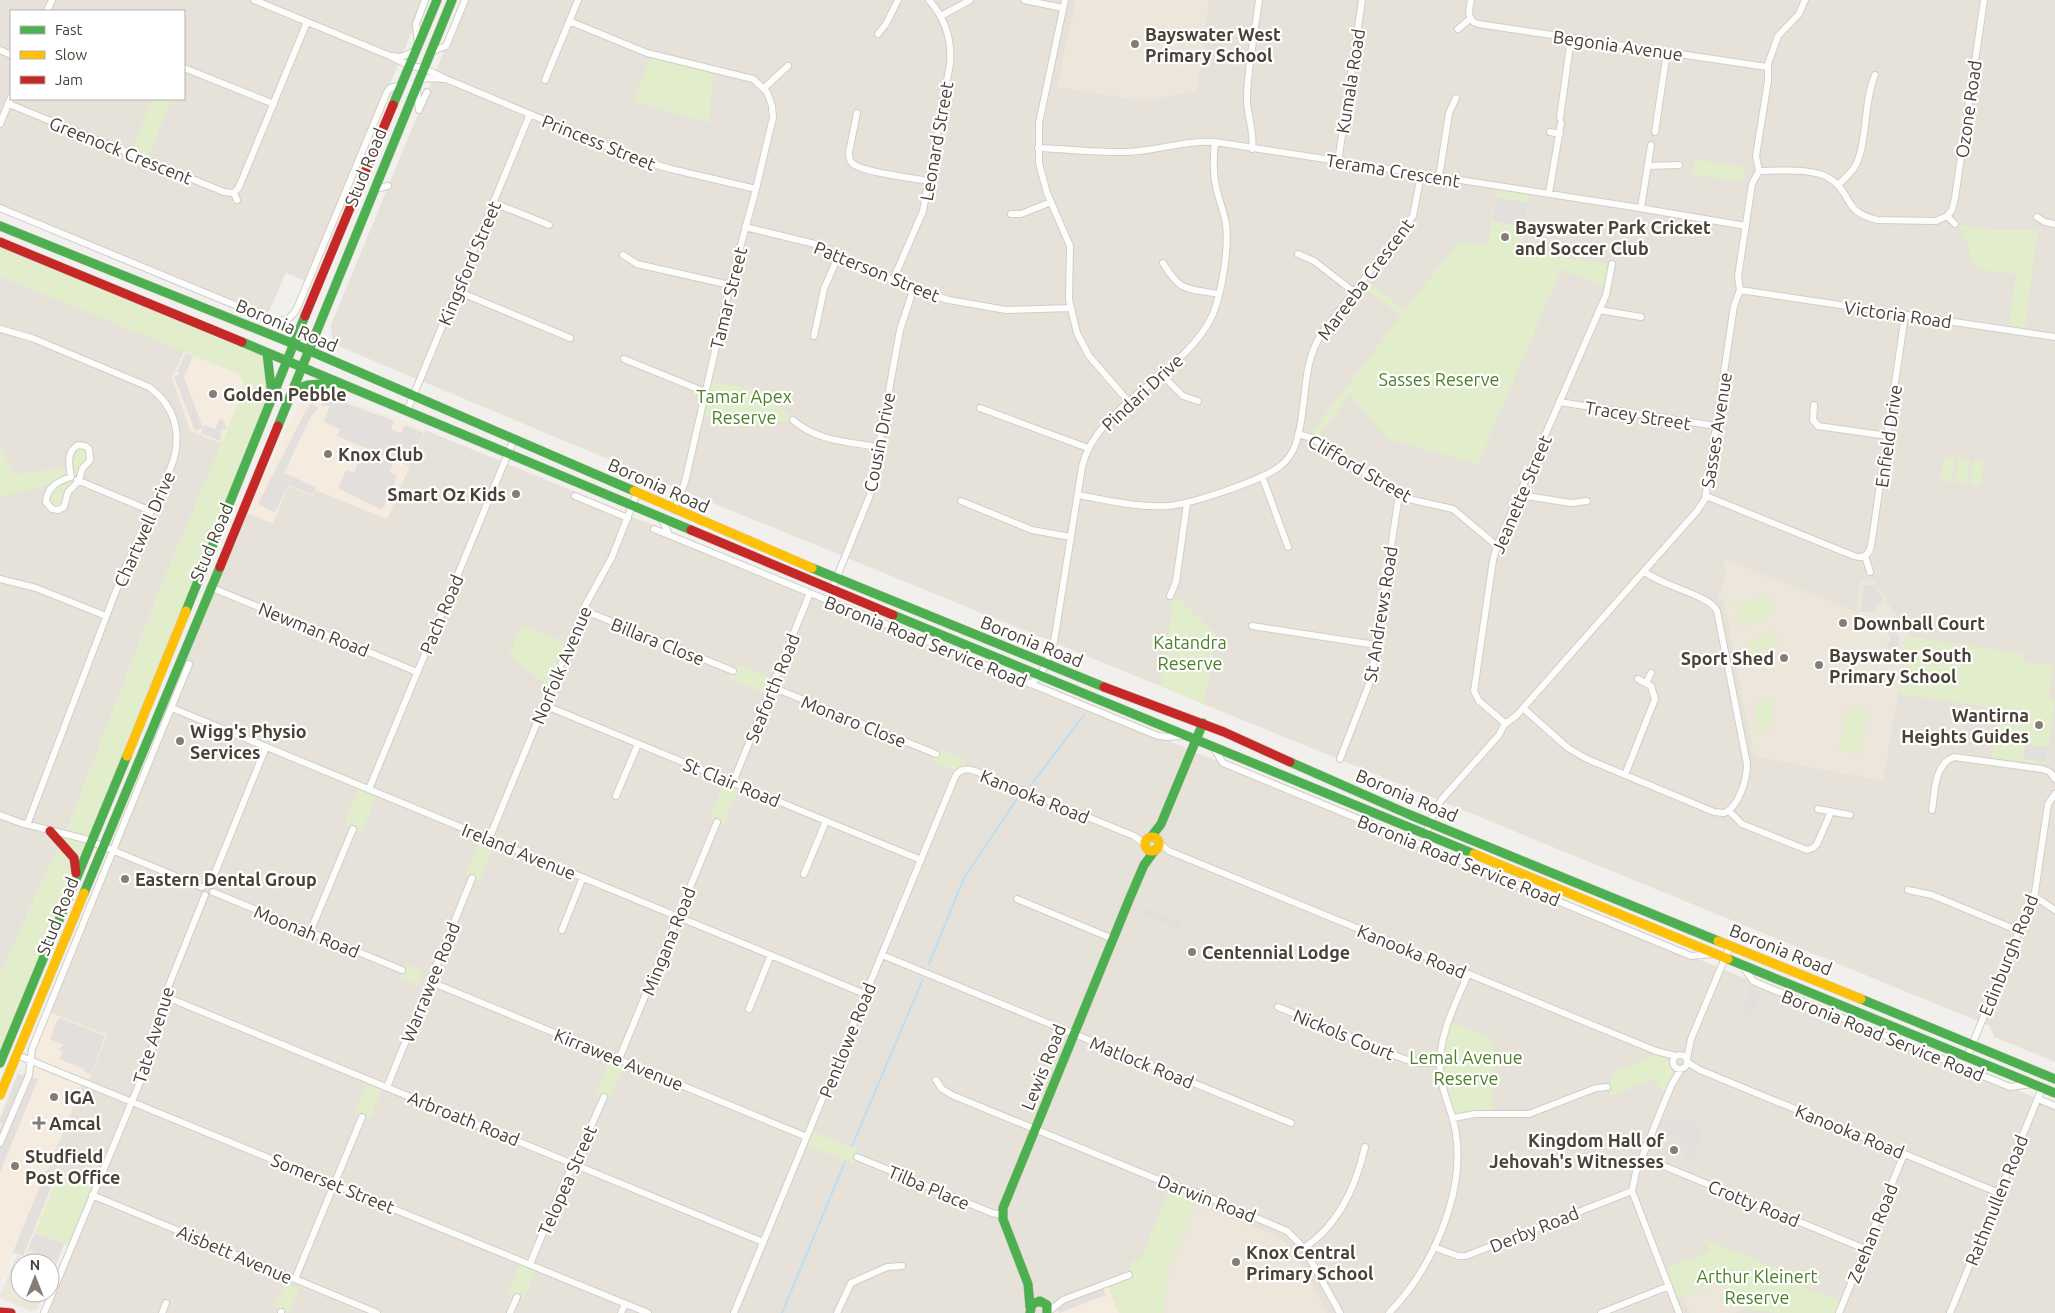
<svg xmlns="http://www.w3.org/2000/svg" width="2055" height="1313" viewBox="0 0 2055 1313" font-family="Ubuntu,sans-serif">
<rect width="100%" height="100%" fill="#f2f0ec"/>
<!-- residential -->
<path fill="#e7e2d9" fill-rule="evenodd" d="M0,0H425L308,282L286,273L266,318L0,208ZM11,11H184V99H11Z
M465,0H2055V1062L1994,1037L1990,1026L691,494L338,346L332,339L331,325Z
M0,276L184,351L172,378L191,431L223,444L164,579L70,822L0,974Z
M425,430L576,492L575,495L656,526L654,529L2055,1106V1313H44L95,1189L47,1169L84,1081L47,1011L189,663L186,661L247,513L273,523L288,486L313,496L316,490L387,519Z"/>
<!-- commercial -->
<path fill="#f5ebdf" d="M184,351L240,374L244,382V390L223,444L191,431L172,378Z
M315,390L327,392L425,430L387,519L316,490L313,496L288,486L273,523L247,513L299,403L304,395Z
M47,1011L107,1035L88,1083L83,1082L48,1169L59,1174L24,1258L13,1253L0,1285V1113L17,1070L30,1060Z
M1106,1283L1119,1313H1048Z"/>
<!-- education -->
<path fill="#ede7db" d="M1076,0H1209L1197,90L1146,101L1057,87Z
M1724,559L1857,612L1860,581H1874L1908,634L1883,781L1754,756L1724,602L1718,596L1726,576Z
M1197,1205L1269,1233L1285,1242L1297,1257L1327,1313H1163L1169,1267Z
M35,1232L65,1244L50,1280V1263H20V1293H44L38,1309L32,1312L2,1299L0,1295L17,1255L24,1258Z
M1722,1281L1743,1309L1735,1313H1690L1683,1297Z"/>
<!-- green -->
<path fill="#e1edcb" d="M652,55L713,69L709,123L633,101Z
M153,99H172L146,161L130,154Z
M1695,160L1745,167L1743,181L1692,175Z
M1497,186L1530,191L1522,251L1612,264L1608,288L1561,269L1478,464L1388,439L1350,395L1315,440L1308,437L1401,316L1360,284L1364,279L1405,310L1459,241L1488,246Z
M1955,224L1990,230H2038L2024,332L2008,330L2016,274L1976,269L1963,232Z
M0,242L267,353L272,396L0,1061V974L70,822L164,579L244,390V382L239,374L0,276Z
M708,380L755,390L783,410L793,420L747,426L700,415Z
M82,445L91,457L69,490L66,502L58,510L46,502L55,483L4,496L0,495V447L13,474L70,468V456Z
M1944,457L1955,458L1951,482L1940,480Z
M1959,458L1970,460L1966,484L1955,482Z
M1973,461L1984,462L1980,486L1970,484Z
M1769,594L1775,614L1742,626L1735,606Z
M1170,596L1181,601L1216,635L1204,703L1161,686L1172,608Z
M522,625L569,644L551,688L509,656Z
M1775,631L1780,645L1752,654L1747,641Z
M1908,634L1913,637L2023,654L2024,662L2053,666L2049,696L2055,701L2045,770L1991,761L1998,708L1899,694Z
M737,664L775,680L769,695L730,679Z
M1757,701L1773,702L1771,729H1756Z
M1848,708L1869,712L1859,755L1839,750Z
M939,749L966,760L962,770L958,772L933,762Z
M725,779L740,785L724,824L710,818Z
M360,785L378,793L362,832L344,825Z
M482,836L496,842L480,880L466,875Z
M405,963L423,971L417,985L400,977Z
M1449,1021L1493,1039L1492,1114L1453,1118L1440,1071Z
M1659,1053L1674,1066L1671,1086L1667,1095L1652,1079L1612,1096L1607,1087L1615,1072Z
M611,1056L626,1062L610,1098L596,1092Z
M369,1079L383,1085L370,1118L355,1112Z
M810,1130L859,1150L854,1164L804,1144Z
M59,1174L95,1189L71,1247L35,1232Z
M1171,1185L1201,1194L1169,1267L1163,1313H1119L1106,1283L1129,1275L1132,1262L1141,1258Z
M1704,1239L1798,1277L1796,1284L1843,1303L1839,1313H1778L1743,1309L1721,1281L1674,1300L1662,1270L1710,1251Z
M521,1261L537,1267L524,1299L508,1292Z
M285,1283L299,1289L289,1313L274,1308Z"/>
<!-- parking -->
<path fill="#e2dfdc" d="M1496,198L1528,202L1524,226L1493,221Z
M186,353L193,356L185,375H183L203,428L205,425L215,429L219,420L222,418L227,428L222,430L220,441L201,433L203,428L195,431L174,376L181,374L177,372Z
M320,397H329L394,421L391,429L401,433L405,425L423,433L409,466L337,436L340,429L324,422L330,406H322Z
M311,403L318,408L311,416L284,473L316,487L313,495L288,485L275,513L258,504L306,410Z
M362,452L393,464L390,472L397,475L393,488L397,491L393,502L387,499L382,510L338,488L346,470L354,473Z
M1864,585H1876L1883,600L1872,612H1861Z
M1892,621L1899,637V641L1898,649L1890,652L1887,643L1892,641L1883,625Z
M2025,744L2048,747L2045,762L2023,759Z
M1144,907L1182,922L1179,929L1141,914Z
M1750,988L1761,993L1751,1019L1737,1006L1739,1003L1746,1006L1751,995L1748,993Z
M61,1018L105,1036L91,1074L84,1071V1069L59,1059L63,1053L59,1049L64,1045L50,1039L57,1021Z
M18,1074L23,1076L24,1074L38,1079L0,1172V1128L3,1124L0,1123V1119Z
M1677,1116L1703,1127L1700,1134L1702,1135L1691,1163L1684,1160L1690,1144L1662,1133L1668,1118L1675,1121Z
M47,1169L57,1173L23,1256L13,1252Z
M35,1233L63,1244L57,1261L28,1249Z
M1101,1285L1106,1295L1059,1313L1055,1305Z"/>
<g fill="none" stroke-linecap="round" stroke-linejoin="round">
<!-- stream -->
<path stroke="#bbdef2" stroke-width="2" d="M1031,785L1084,715
M929,964L964,878L1017,799
M852,1146L922,981
M782,1313L845,1162"/>
<defs>
<path id="street" d="M254,0L390,56L410,66L423,68L446,79L640,160L671,169L756,189
M1024,0L1063,8
M1065,0L1039,123V163L1047,193L1070,246L1069,300L1077,333L1089,356L1129,402
M1471,0C1469,10 1466,20 1478,24L1767,67
M47,11L52,0
M941,16L970,0
M569,21L647,53L753,79L767,92L772,106L773,118L769,134L756,189L730,285L685,482L674,510
M1458,29L1470,19
M878,34L886,24L898,0
M418,44L416,24L425,0
M0,50L11,55
M430,52L446,46L465,0
M391,56L401,57L415,51
M184,68L274,104
M545,80L578,0
M418,81L428,78L445,79
M764,88L788,66
M417,89L419,110
M9,104L224,192L234,193
M420,107L427,92
M857,113L849,152C849,156 849,160 852,163C863,173 913,178 929,181
M1560,118L1571,38
M0,124L11,97
M1550,132L1560,134
M1655,132L1667,52
M1038,148C1068,149 1098,153 1127,152C1157,151 1185,140 1215,142L1627,206L1746,226
M1252,149C1255,131 1246,114 1247,96C1248,64 1255,32 1259,0
M1338,162L1362,0
M1648,166L1679,165
M1759,171C1779,171 1815,167 1832,180C1853,195 1842,211 1877,220L1936,221L1947,216
M1439,177L1449,113L1456,98
M1838,185C1843,180 1850,174 1854,168C1868,146 1863,102 1875,75
M375,189L388,186
M1549,193L1561,123
M237,200L234,193L239,187L307,22
M494,203L549,225
M0,208L266,318C282,324 291,321 298,306L387,92L390,88L402,85
M1641,208L1651,145
M1011,214H1021L1051,202
M2037,217L2045,222L2055,224
M1955,224L1947,216L1952,210L1955,198L1984,0
M745,227L815,244L913,290L949,300L1006,310L1070,308
M1298,254L1314,261L1354,292
M623,255L637,264L730,285
M1163,263C1181,293 1186,288 1219,294
M893,280L923,211L950,64C952,40 945,18 929,0
M1740,290L2055,337
M457,291L570,338
M1599,310L1641,317
M0,329L32,338L149,387C176,407 183,436 171,467L122,575L27,825
M814,336L824,289L839,254
M624,359L705,392
M1161,374L1183,396L1198,401
M1559,402L1716,426
M1814,405L1813,420L1818,426L1888,436
M980,408L1088,448
M407,411L530,114
M793,420C816,441 849,442 879,447
M1298,434L1312,438L1399,495L1413,500L1453,509L1497,546
M78,445L85,446L89,449L90,460L82,469L79,481L68,492L64,507L58,510L52,509L46,502C47,487 58,481 71,477C69,465 66,452 78,445Z
M1262,476L1288,547
M77,480L151,511
M1078,495C1107,500 1138,508 1168,506C1191,504 1260,481 1279,467C1287,461 1293,453 1296,443C1308,407 1300,366 1322,333L1413,216L1421,175
M1520,495L1571,503L1587,501
M575,496L628,518
M1706,496L1854,556C1863,559 1869,555 1871,546L1905,315
M961,501L1032,530L1071,537
M662,519L669,535L1158,736L1168,737L1182,736
M654,529L669,535
M1865,556L1870,572
M0,579L36,588L106,616
M210,587L417,672
M832,589L870,495L900,330L913,290
M1170,596L1176,582L1187,503
M583,610L733,671
M1252,626L1376,645
M1646,683L1651,673
M1030,684L1041,675L1054,642L1082,467C1096,404 1186,375 1213,314C1222,291 1229,249 1226,224C1224,213 1220,202 1217,191C1213,175 1213,159 1215,142
M772,687L936,754
M544,705L921,860
M172,708L865,994
M1523,708L1568,748L1587,759L1714,812L1724,813C1739,807 1747,779 1747,764L1717,611C1709,594 1662,587 1644,571
M1505,723L1479,701L1474,691L1493,560L1497,546L1606,295L1612,264
M1213,747L1223,763L1691,956L1713,954
M1340,759L1371,679L1399,495
M1625,775L1655,699L1651,686L1638,679
M733,782L810,593
M369,789L514,439
M616,796L638,744
M1818,809L1850,815
M1932,810C1935,792 1934,764 1954,757L2042,769L2050,772L2055,779
M1729,811L1742,824L1807,850L1813,848L1817,844L1831,812
M0,815L21,823L85,839L202,887
M1426,834L1435,810L1442,799L1499,735L1504,725L1517,715L1697,511L1705,499L1734,306L1740,290L1738,277L1752,184L1759,171L1756,156L1768,81V64L1778,36L1799,14L1805,0
M489,839L586,604L612,557L637,493
M1159,843L1169,851L1656,1051L1676,1056
M804,874L826,821
M210,885L266,747
M1908,890L1932,895L2019,931
M213,892L402,970
M2034,896L2055,910
M1017,899L1113,939
M562,930L583,877
M310,932L353,829
M882,955L1291,1123
M1742,965L1753,981L1762,985L2010,1087L2032,1084
M431,982L807,1137
M164,996L763,1242
M1278,1007L1404,1059L1420,1063H1440
M749,1009L771,955
M1673 1062a7 7 0 1 1 14 0a7 7 0 1 1-14 0Z
M17,1055L648,1313
M1967,1057L2035,892L2048,804L2055,794
M619,1059L717,822
M1687,1059L1691,1039L1730,946
M1687,1062L1700,1070L1999,1193
M936,1080L942,1089L952,1095L1166,1183L1203,1195L1287,1231L1304,1248L1340,1313
M387,1087L472,878
M2038,1099L2055,1106
M1453,1118L1475,1114H1529L1596,1088L1607,1087
M0,1143L29,1075L32,1049L189,664
M857,1157L992,1213L1002,1215
M1642,1157L1865,1249
M92,1195L377,1313
M1434,1247L1458,1256H1466L1632,1191
M1304,1248C1339,1225 1356,1186 1365,1147
M530,1264L563,1185L577,1158L604,1097
M295,1279L362,1117
M1048,1312L1063,1300L1129,1275
M44,1313L150,1058L163,1000L205,895
M162,1313L166,1303
M281,1313V1312
M510,1313L517,1297
M621,1313L625,1304
M734,1313L955,777C959,769 966,768 975,771L1134,836L1146,845
M837,1313L851,1283L887,1267L902,1266
M1389,1313C1431,1270 1465,1195 1456,1134C1453,1110 1439,1089 1440,1064C1440,1032 1456,1003 1468,974
M1601,1313L1669,1286
M1679,1313L1632,1191L1636,1172L1671,1086L1681,1069
M1839,1313L1904,1154
M1950,1313L2042,1088"/>
<path id="fast" d="M393,105L437,0
M0,226L294,344L634,491
M242,342L691,530
M267,353L272,395
M293,390L308,385L335,383
M278,426L452,0
M812,568L1104,687
M186,611L305,316
M893,615L1474,854
M1290,762L1408,814L1718,941
M1151,837L1161,824L1203,723
M84,893L220,567
M1728,959L2055,1093
M1861,999L2055,1079
M0,1063L127,756
M1030,1307L1028,1284L1003,1219V1208L1129,900L1144,865L1155,850
M1030,1313L1032,1304L1040,1301L1047,1305V1313"/>
<path id="slow" d="M634,491L812,568
M127,756L186,611
M1145 844a7 7 0 1 1 14 0a7 7 0 1 1-14 0Z
M1474,854L1728,959
M1718,941L1861,999
M0,1095L84,893"/>
<path id="jam" d="M0,242L242,342
M305,316L393,105
M691,530L893,615
M220,567L278,426
M1104,687L1224,732L1290,762
M50,831L74,858L76,873
M0,1312L11,1313"/>
</defs>
<!-- street casing -->
<use href="#street" stroke="#d0cec9" stroke-width="8"/>
<!-- fast casing -->
<use href="#fast" stroke="#d2cdc3" stroke-width="10"/>
<!-- slow casing -->
<use href="#slow" stroke="#d2cdc3" stroke-width="10"/>
<!-- jam casing -->
<use href="#jam" stroke="#d2cdc3" stroke-width="10"/>
<!-- street -->
<use href="#street" stroke="#fdfdfc" stroke-width="6"/>
<!-- fast -->
<use href="#fast" stroke="#4caf50" stroke-width="9"/>
<!-- slow -->
<use href="#slow" stroke="#ffc107" stroke-width="9"/>
<!-- jam -->
<use href="#jam" stroke="#c62828" stroke-width="9"/>
</g>
<!-- markers -->
<g fill="#857e76" stroke="#fff" stroke-width="2">
<circle cx="1135" cy="44" r="5"/>
<circle cx="1505" cy="237" r="5"/>
<circle cx="213" cy="394" r="5"/>
<circle cx="328" cy="454" r="5"/>
<circle cx="516" cy="494" r="5"/>
<circle cx="1843" cy="623" r="5"/>
<circle cx="1784" cy="658" r="5"/>
<circle cx="1819" cy="665" r="5"/>
<circle cx="2039" cy="725" r="5"/>
<circle cx="180" cy="741" r="5"/>
<circle cx="125" cy="879" r="5"/>
<circle cx="1192" cy="952" r="5"/>
<circle cx="54" cy="1097" r="5"/>
<path d="M36.5 1115.5h5v5h5v5h-5v5h-5v-5h-5v-5h5z"/>
<circle cx="1674" cy="1150" r="5"/>
<circle cx="15" cy="1166" r="5"/>
<circle cx="1236" cy="1262" r="5"/>
</g>
<g text-anchor="middle" dominant-baseline="central" stroke-width="4.5" stroke-linejoin="round" paint-order="stroke">
<!-- poi labels -->
<g font-size="18" font-weight="bold" fill="#4a4137" stroke="#fff" text-anchor="start">
<text x="1145" y="34">Bayswater West<tspan x="1145" dy="21">Primary School</tspan></text>
<text x="1515" y="227">Bayswater Park Cricket<tspan x="1515" dy="21">and Soccer Club</tspan></text>
<text x="223" y="394">Golden Pebble</text>
<text x="338" y="454">Knox Club</text>
<text x="506" y="494" text-anchor="end">Smart Oz Kids</text>
<text x="1853" y="623">Downball Court</text>
<text x="1829" y="655">Bayswater South<tspan x="1829" dy="21">Primary School</tspan></text>
<text x="1774" y="658" text-anchor="end">Sport Shed</text>
<text x="2029" y="715" text-anchor="end">Wantirna<tspan x="2029" dy="21">Heights Guides</tspan></text>
<text x="190" y="731">Wigg's Physio<tspan x="190" dy="21">Services</tspan></text>
<text x="135" y="879">Eastern Dental Group</text>
<text x="1202" y="952">Centennial Lodge</text>
<text x="64" y="1097">IGA</text>
<text x="49" y="1123">Amcal</text>
<text x="1664" y="1140" text-anchor="end">Kingdom Hall of<tspan x="1664" dy="21">Jehovah's Witnesses</tspan></text>
<text x="25" y="1156">Studfield<tspan x="25" dy="21">Post Office</tspan></text>
<text x="1246" y="1252">Knox Central<tspan x="1246" dy="21">Primary School</tspan></text>
</g>
<!-- street labels -->
<g font-size="18" fill="#4a4137" stroke="#fff">
<text transform="translate(1618 45) rotate(8)">Begonia Avenue</text>
<text transform="translate(1350 81) rotate(-81)">Kumala Road</text>
<text transform="translate(1968 109) rotate(-82)">Ozone Road</text>
<text transform="translate(936 141) rotate(-80)">Leonard Street</text>
<text transform="translate(599 142) rotate(22)">Princess Street</text>
<text transform="translate(121 150) rotate(22)">Greenock Crescent</text>
<text transform="translate(365 167) rotate(-68)">Stud Road</text>
<text transform="translate(1393 170) rotate(9)">Terama Crescent</text>
<text transform="translate(469 263) rotate(-67)">Kingsford Street</text>
<text transform="translate(877 271) rotate(22)">Patterson Street</text>
<text transform="translate(1365 279) rotate(-53)">Mareeba Crescent</text>
<text transform="translate(728 298) rotate(-76)">Tamar Street</text>
<text transform="translate(1898 314) rotate(8)">Victoria Road</text>
<text transform="translate(287 325) rotate(23)">Boronia Road</text>
<text transform="translate(1142 392) rotate(-43)">Pindari Drive</text>
<text transform="translate(1638 415) rotate(9)">Tracey Street</text>
<text transform="translate(1716 430) rotate(-81)">Sasses Avenue</text>
<text transform="translate(1888 436) rotate(-82)">Enfield Drive</text>
<text transform="translate(879 442) rotate(-79)">Cousin Drive</text>
<text transform="translate(1360 468) rotate(30)">Clifford Street</text>
<text transform="translate(659 485) rotate(24)">Boronia Road</text>
<text transform="translate(1521 494) rotate(-67)">Jeanette Street</text>
<text transform="translate(144 529) rotate(-66)">Chartwell Drive</text>
<text transform="translate(211 542) rotate(-67)">Stud Road</text>
<text transform="translate(441 614) rotate(-67)">Pach Road</text>
<text transform="translate(1380 614) rotate(-81)">St Andrews Road</text>
<text transform="translate(314 629) rotate(22)">Newman Road</text>
<text transform="translate(658 641) rotate(22)">Billara Close</text>
<text transform="translate(926 641) rotate(22)">Boronia Road Service Road</text>
<text transform="translate(1032 641) rotate(22)">Boronia Road</text>
<text transform="translate(561 665) rotate(-67)">Norfolk Avenue</text>
<text transform="translate(772 688) rotate(-68)">Seaforth Road</text>
<text transform="translate(854 721) rotate(22)">Monaro Close</text>
<text transform="translate(732 782) rotate(22)">St Clair Road</text>
<text transform="translate(1407 795) rotate(23)">Boronia Road</text>
<text transform="translate(1035 796) rotate(22)">Kanooka Road</text>
<text transform="translate(519 851) rotate(22)">Ireland Avenue</text>
<text transform="translate(1459 860) rotate(22)">Boronia Road Service Road</text>
<text transform="translate(57 916) rotate(-68)">Stud Road</text>
<text transform="translate(307 931) rotate(22)">Moonah Road</text>
<text transform="translate(668 941) rotate(-68)">Mingana Road</text>
<text transform="translate(1781 949) rotate(22)">Boronia Road</text>
<text transform="translate(1412 951) rotate(22)">Kanooka Road</text>
<text transform="translate(2008 955) rotate(-68)">Edinburgh Road</text>
<text transform="translate(430 982) rotate(-68)">Warrawee Road</text>
<text transform="translate(1344 1034) rotate(22)">Nickols Court</text>
<text transform="translate(153 1035) rotate(-73)">Tate Avenue</text>
<text transform="translate(1883 1035) rotate(22)">Boronia Road Service Road</text>
<text transform="translate(847 1040) rotate(-68)">Pentlowe Road</text>
<text transform="translate(619 1059) rotate(22)">Kirrawee Avenue</text>
<text transform="translate(1142 1062) rotate(22)">Matlock Road</text>
<text transform="translate(1043 1067) rotate(-68)">Lewis Road</text>
<text transform="translate(464 1118) rotate(22)">Arbroath Road</text>
<text transform="translate(1850 1131) rotate(22)">Kanooka Road</text>
<text transform="translate(567 1180) rotate(-66)">Telopea Street</text>
<text transform="translate(333 1183) rotate(22)">Somerset Street</text>
<text transform="translate(929 1187) rotate(23)">Tilba Place</text>
<text transform="translate(1207 1198) rotate(21)">Darwin Road</text>
<text transform="translate(1996 1200) rotate(-68)">Rathmullen Road</text>
<text transform="translate(1754 1203) rotate(22)">Crotty Road</text>
<text transform="translate(1534 1229) rotate(-22)">Derby Road</text>
<text transform="translate(1872 1233) rotate(-68)">Zeehan Road</text>
<text transform="translate(235 1254) rotate(23)">Aisbett Avenue</text>
</g>
<!-- park labels -->
<g font-size="18" fill="#4c8026" stroke="#fff">
<text x="1439" y="379">Sasses Reserve</text>
<text x="744" y="396">Tamar Apex<tspan x="744" dy="21">Reserve</tspan></text>
<text x="1190" y="642">Katandra<tspan x="1190" dy="21">Reserve</tspan></text>
<text x="1466" y="1057">Lemal Avenue<tspan x="1466" dy="21">Reserve</tspan></text>
<text x="1757" y="1276">Arthur Kleinert<tspan x="1757" dy="21">Reserve</tspan></text>
</g>
</g>
<!-- legend -->
<rect x="10" y="10" width="175" height="90" fill="#ffffff" stroke="#b7b3af"/>
<rect x="20" y="26" width="25" height="8" fill="#4caf50" stroke="#b7b3af"/>
<text x="55" y="35" font-size="15" fill="#4a4137">Fast</text>
<rect x="20" y="51" width="25" height="8" fill="#ffc107" stroke="#b7b3af"/>
<text x="55" y="60" font-size="15" fill="#4a4137">Slow</text>
<rect x="20" y="76" width="25" height="8" fill="#c62828" stroke="#b7b3af"/>
<text x="55" y="85" font-size="15" fill="#4a4137">Jam</text>
<!-- north arrow -->
<g transform="translate(35 1278)"><circle r="24" fill="#ffffff" stroke="#b7b3af"/>
<path d="M0-4L9 19L0 12L-9 19Z" fill="#857e76"/>
<text y="-8" font-size="14" font-weight="bold" text-anchor="middle" fill="#4a4137">N</text>
</g>
</svg>
